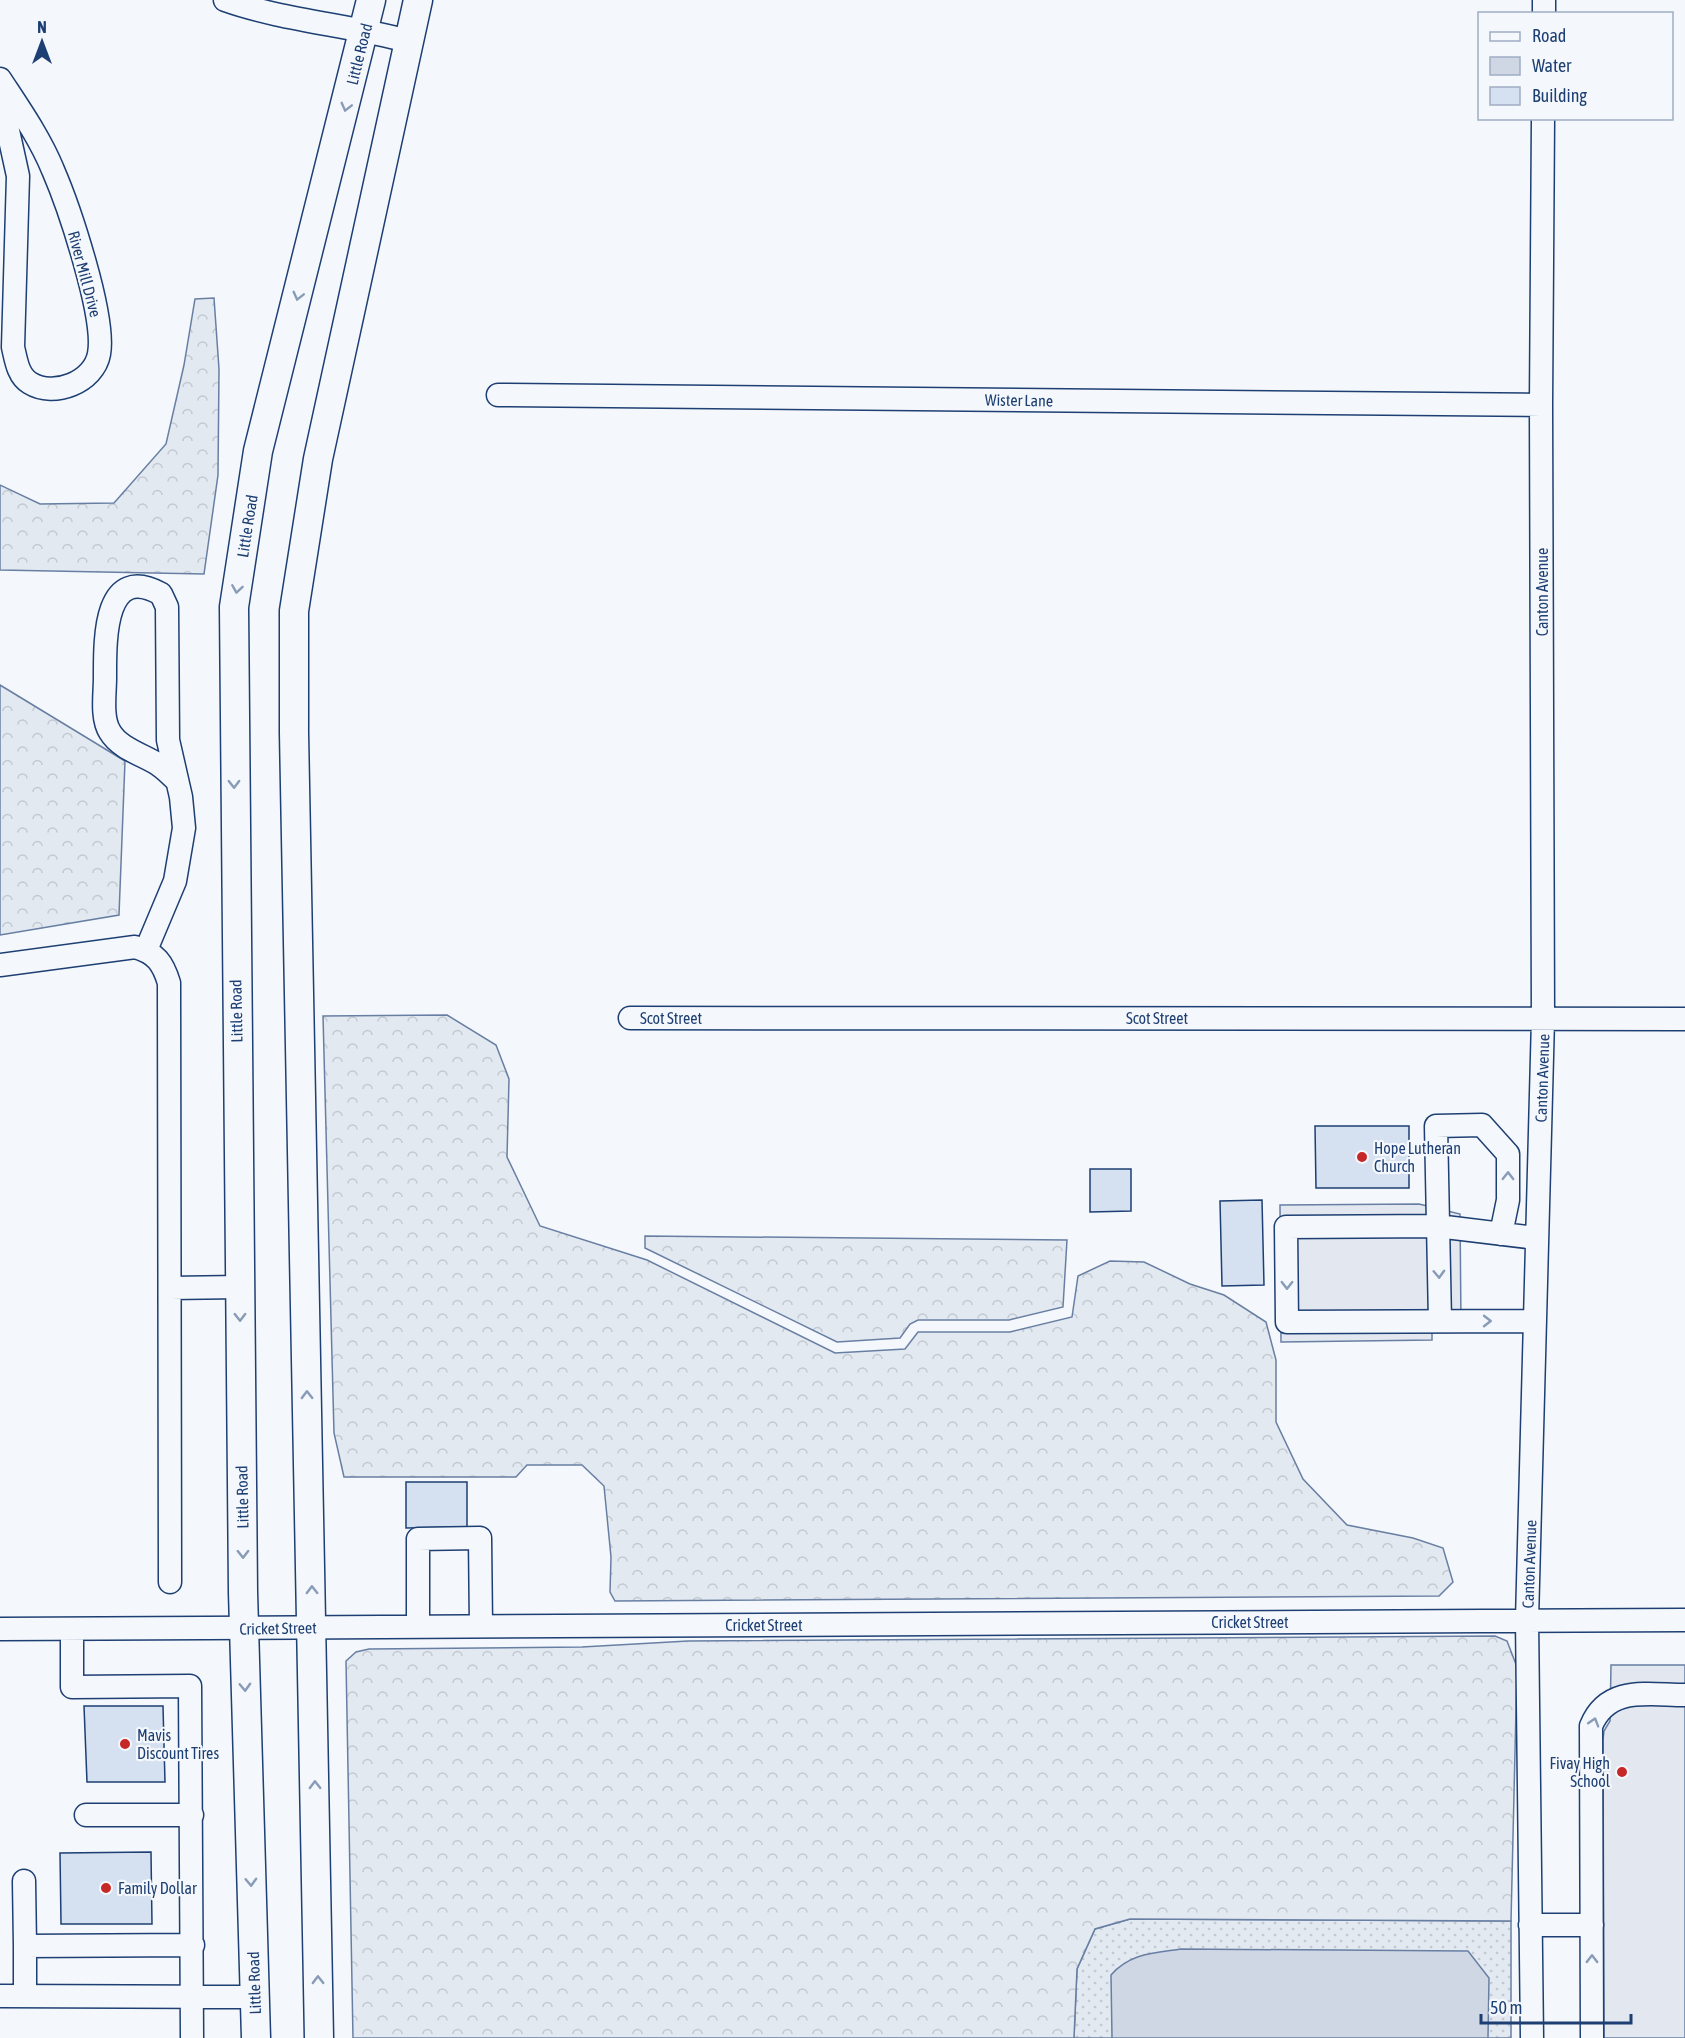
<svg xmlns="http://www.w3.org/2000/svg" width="1685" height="2038" viewBox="0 0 1685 2038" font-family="'Asap Condensed',sans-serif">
<defs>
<pattern id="grass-dots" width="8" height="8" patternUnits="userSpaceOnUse" patternTransform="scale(1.5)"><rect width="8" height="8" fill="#e3e9f0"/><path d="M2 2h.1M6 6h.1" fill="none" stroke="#c2c9d1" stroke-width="1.8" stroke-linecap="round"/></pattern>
<pattern id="forest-crowns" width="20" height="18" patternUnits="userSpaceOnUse" patternTransform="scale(1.5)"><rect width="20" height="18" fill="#e3e9f0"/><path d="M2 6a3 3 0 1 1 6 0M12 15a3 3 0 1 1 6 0" fill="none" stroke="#c2c9d1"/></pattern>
</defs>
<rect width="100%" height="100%" fill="#f4f7fb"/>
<!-- grass -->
<path fill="url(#grass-dots)" stroke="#687fa3" stroke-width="1.5" d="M1130,1919L1511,1921V2038H1074L1077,1969L1095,1929Z"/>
<!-- forest -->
<path fill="url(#forest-crowns)" stroke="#687fa3" stroke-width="1.5" d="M214,298L219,369L218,475L204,574L0,570V485L40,504L114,503L166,444L184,365L195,299Z
M0,685L125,761L119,915L0,935Z
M447,1015L496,1045L509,1079L507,1157L540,1226L647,1260L835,1353L905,1349L918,1332H1010L1072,1317L1078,1276L1110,1261L1144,1262L1190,1284L1224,1295L1266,1322L1276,1360V1422L1303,1479L1347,1525L1413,1538L1443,1548L1453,1582L1439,1596L615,1601L610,1592L611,1557L604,1486L582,1465H527L516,1477H344L334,1433L323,1016Z
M645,1236L1067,1240L1063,1307L1009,1320H918L910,1324L900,1338L837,1342L645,1248Z
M1495,1636L1507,1641L1517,1667L1511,1921L1130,1919L1095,1929L1077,1969L1074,2038H353L346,1661L356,1652L369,1649L582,1647L688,1641Z"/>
<!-- parking -->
<path fill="#e3e8f0" stroke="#687fa3" stroke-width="1.5" d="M1419,1204L1460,1214L1461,1323H1432V1340L1281,1342L1280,1205Z
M1611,1665H1685V2038H1604L1603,1740L1604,1731L1610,1721Z"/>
<!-- water -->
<path fill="#cfd7e4" stroke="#687fa3" stroke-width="1.5" d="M1181,1949L1468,1951L1489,1978L1488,2038H1112L1111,1975C1130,1953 1154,1953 1181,1949Z"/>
<!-- building -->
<path fill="#d5e0f0" stroke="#1d3f73" stroke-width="1.5" d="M1315,1126H1409V1188H1316Z
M1090,1169H1131V1211L1090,1212Z
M1262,1200L1264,1285L1222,1286L1220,1201Z
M406,1482H467V1527L406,1528Z
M84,1706H163L165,1782H87Z
M151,1852L152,1924H61L60,1853Z"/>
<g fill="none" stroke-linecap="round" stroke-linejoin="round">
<defs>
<path id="minor" d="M225,0C281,20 349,25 408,41
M1544,14V0
M0,79C19,108 40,138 53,170C69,207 106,317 99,354C94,382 54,398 30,383C18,376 16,360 13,347L18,176L0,94
M498,395L1541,405
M146,950L175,881L184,828L181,797L168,740L167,607L161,594C103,562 105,642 105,678C105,694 101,718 110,732C120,749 144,755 159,765C165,769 171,775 176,780
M0,965L135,947C156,953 163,963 169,983L170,1582
M630,1018L1685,1019
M170,1288L240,1287
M1440,1321L1436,1126L1482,1125L1508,1154V1200L1501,1234
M1535,1321L1287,1322L1286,1227L1437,1226L1536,1238
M418,1626V1539L480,1538L481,1626
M0,1629L1685,1620
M72,1629V1687L190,1686L192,2038
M86,1815H192
M24,1881L25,1946
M1530,1925H1592
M0,1996L255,1997
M25,1996V1946L193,1945
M1532,2038L1527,1620L1543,1019L1541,405L1543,118
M1592,2038L1591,1726C1608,1685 1648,1695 1685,1695"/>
<path id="major" d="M256,2038L243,1592L234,607L258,451L371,0
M319,2038L294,733V611L318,459L418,0"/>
</defs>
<!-- minor casing -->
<use href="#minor" stroke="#1d3f73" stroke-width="25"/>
<!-- major casing -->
<use href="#major" stroke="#1d3f73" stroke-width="31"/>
<!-- minor -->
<use href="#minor" stroke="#f4f7fb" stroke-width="22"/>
<!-- major -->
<use href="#major" stroke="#f4f7fb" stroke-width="28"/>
</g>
<!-- one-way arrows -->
<defs><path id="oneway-chevron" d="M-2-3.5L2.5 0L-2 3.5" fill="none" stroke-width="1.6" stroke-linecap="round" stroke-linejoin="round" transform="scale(1.5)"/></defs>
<g stroke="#889bb7">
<use href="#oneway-chevron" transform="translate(346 107) rotate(104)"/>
<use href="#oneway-chevron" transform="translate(298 296) rotate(104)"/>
<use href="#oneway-chevron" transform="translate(237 589) rotate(99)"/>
<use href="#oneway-chevron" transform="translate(234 784) rotate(89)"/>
<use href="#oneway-chevron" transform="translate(1508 1176) rotate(-89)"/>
<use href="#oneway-chevron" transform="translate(1439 1274) rotate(88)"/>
<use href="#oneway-chevron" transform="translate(1287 1285) rotate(90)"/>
<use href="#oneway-chevron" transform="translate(240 1317) rotate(89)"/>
<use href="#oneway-chevron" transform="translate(1487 1321)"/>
<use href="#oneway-chevron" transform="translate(307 1395) rotate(-91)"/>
<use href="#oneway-chevron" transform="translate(243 1554) rotate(89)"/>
<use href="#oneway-chevron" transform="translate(312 1590) rotate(-91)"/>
<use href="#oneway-chevron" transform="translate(245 1687) rotate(88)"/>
<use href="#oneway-chevron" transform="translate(1594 1722) rotate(-73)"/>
<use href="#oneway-chevron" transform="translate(315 1785) rotate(-91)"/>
<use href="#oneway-chevron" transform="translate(251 1882) rotate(88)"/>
<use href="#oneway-chevron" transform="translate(1592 1959) rotate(-90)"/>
<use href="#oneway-chevron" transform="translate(318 1980) rotate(-91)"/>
</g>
<!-- markers -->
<g fill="#c62828" stroke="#f4f7fb" stroke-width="2">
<circle cx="1362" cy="1157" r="6"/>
<circle cx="125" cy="1744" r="6"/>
<circle cx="1622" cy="1772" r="6"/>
<circle cx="106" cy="1888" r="6"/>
</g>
<g text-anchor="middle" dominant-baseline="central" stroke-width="4.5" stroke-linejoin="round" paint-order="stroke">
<!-- street labels -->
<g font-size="16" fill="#1d3f73" stroke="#f4f7fb">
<text transform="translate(359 54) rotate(-76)">Little Road</text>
<text transform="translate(85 274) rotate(75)">River Mill Drive</text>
<text transform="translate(1019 400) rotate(1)">Wister Lane</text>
<text transform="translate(247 526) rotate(-81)">Little Road</text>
<text transform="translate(1542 592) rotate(-90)">Canton Avenue</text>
<text transform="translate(236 1011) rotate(-91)">Little Road</text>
<text x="671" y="1018">Scot Street</text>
<text x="1157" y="1018">Scot Street</text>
<text transform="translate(1542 1078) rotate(-88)">Canton Avenue</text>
<text transform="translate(242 1497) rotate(-91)">Little Road</text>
<text transform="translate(1529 1564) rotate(-88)">Canton Avenue</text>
<text x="1250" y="1622">Cricket Street</text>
<text x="764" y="1625">Cricket Street</text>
<text transform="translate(278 1628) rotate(-1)">Cricket Street</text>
<text transform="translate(254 1983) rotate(-92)">Little Road</text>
</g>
<!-- poi labels -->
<g font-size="16" fill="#1d3f73" stroke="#f4f7fb" text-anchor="start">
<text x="1374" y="1148">Hope Lutheran<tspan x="1374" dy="18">Church</tspan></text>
<text x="137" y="1735">Mavis<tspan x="137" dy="18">Discount Tires</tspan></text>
<text x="1610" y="1763" text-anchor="end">Fivay High<tspan x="1610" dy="18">School</tspan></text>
<text x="118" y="1888">Family Dollar</text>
</g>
</g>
<!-- legend -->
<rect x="1478" y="12" width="195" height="108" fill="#f4f7fb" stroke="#9eadc5" stroke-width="1.5"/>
<rect x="1490" y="32" width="30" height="9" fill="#f4f7fb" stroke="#9eadc5" stroke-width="1.5"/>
<text x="1532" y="42" font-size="18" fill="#1d3f73">Road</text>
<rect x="1490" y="57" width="30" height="18" fill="#cfd7e4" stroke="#9eadc5" stroke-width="1.5"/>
<text x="1532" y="72" font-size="18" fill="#1d3f73">Water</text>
<rect x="1490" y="87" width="30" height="18" fill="#d5e0f0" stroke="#9eadc5" stroke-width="1.5"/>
<text x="1532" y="102" font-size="18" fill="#1d3f73">Building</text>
<!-- north arrow -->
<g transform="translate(42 42)" stroke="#f4f7fb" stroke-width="4.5" paint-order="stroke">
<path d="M0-4.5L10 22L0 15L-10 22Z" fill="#1d3f73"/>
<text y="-9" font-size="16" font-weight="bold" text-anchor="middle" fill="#1d3f73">N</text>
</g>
<!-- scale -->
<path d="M1481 2014v9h150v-9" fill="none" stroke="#1d3f73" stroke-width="3"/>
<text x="1490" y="2014" font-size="18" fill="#1d3f73" stroke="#f4f7fb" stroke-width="4.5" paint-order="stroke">50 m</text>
</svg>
